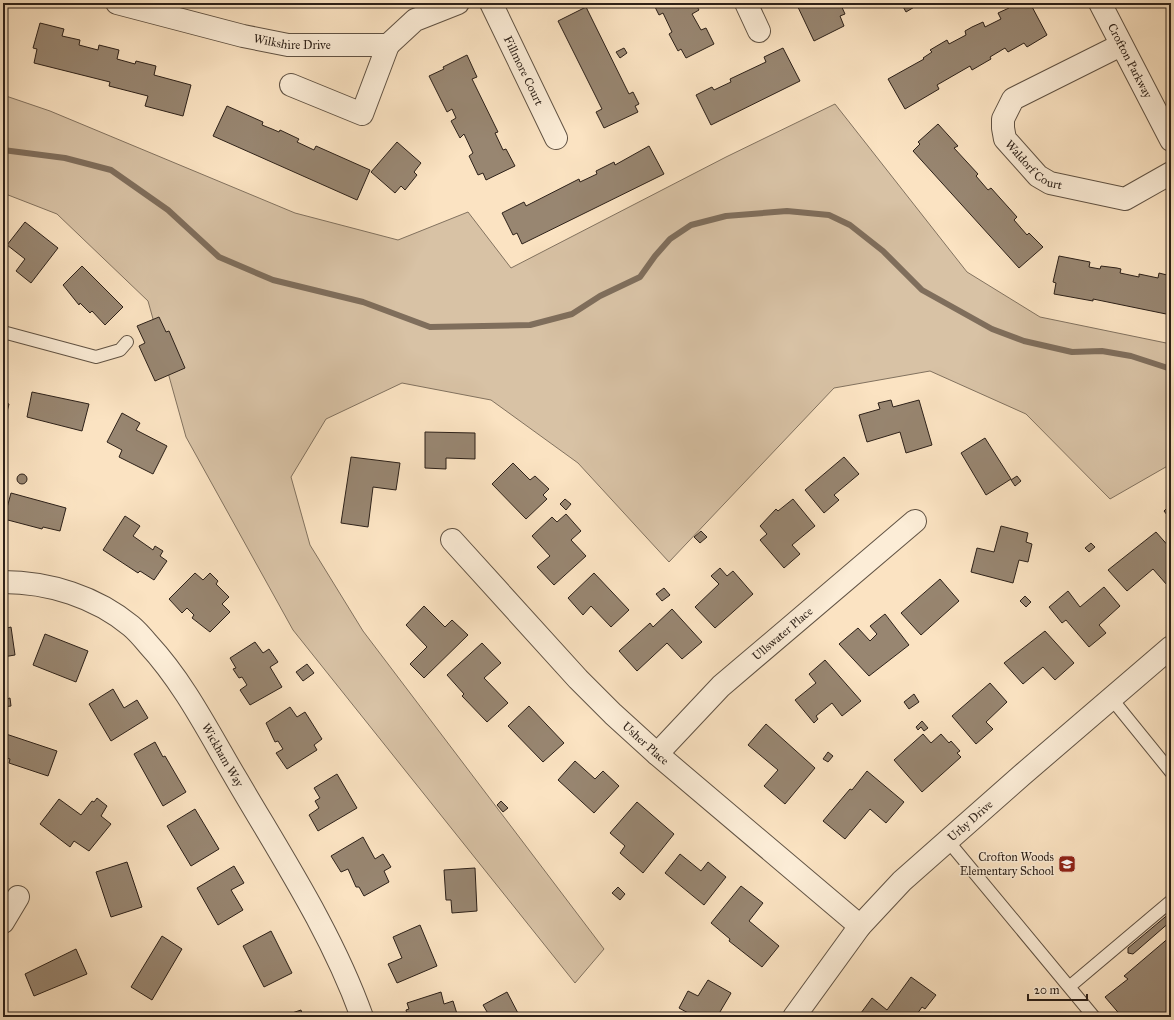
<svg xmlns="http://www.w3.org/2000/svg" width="1174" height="1020" viewBox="0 0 1174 1020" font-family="'IM FELL Great Primer',serif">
<rect width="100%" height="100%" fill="#fbe3c2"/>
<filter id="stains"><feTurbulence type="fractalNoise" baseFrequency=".005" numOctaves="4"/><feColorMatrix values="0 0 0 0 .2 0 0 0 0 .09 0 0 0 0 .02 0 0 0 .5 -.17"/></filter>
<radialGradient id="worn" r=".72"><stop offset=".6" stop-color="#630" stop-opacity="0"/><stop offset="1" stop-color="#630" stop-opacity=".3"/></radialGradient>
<!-- green -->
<path fill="#d8c2a5" stroke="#82725f" d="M3,95L50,111L295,213L398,240L468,212L511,268L726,157L835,104L967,272L1040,317L1171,344V464L1110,499L1026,414L930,371L834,388L669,562L578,463L491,400L402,383L326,419L291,477L310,545L363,631L604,949L575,983L293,630L186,437L148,301L57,214L3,193Z"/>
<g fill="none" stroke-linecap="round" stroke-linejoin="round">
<!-- stream -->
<path stroke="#7f6e5c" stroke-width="6" d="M3,150L65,158L111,170L168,210L219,257L273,280L363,302L430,327L530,325L572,314L600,296L640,277L655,256L670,239L691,225L726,216L787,211L829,215L850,225L883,251L922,290L992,329L1024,341L1072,352L1102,351L1131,356L1171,369"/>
</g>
<!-- building -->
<path fill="#988671" stroke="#2d2119" d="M653,3H695L699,10L692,14L701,30L706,28L714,44L686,58L681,49L678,51L669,34L672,32L663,13L659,15Z
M796,3H840L845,14L840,16L844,26L814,41Z
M901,3H916L914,4L916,6L906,12Z
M1012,3H1019L1022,7L1030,3L1047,35L1027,47L1024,43L1008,52L1005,48L990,57L991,59L972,70L970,66L937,85L939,89L905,109L888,79L924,59L923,58L932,52L930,50L947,40L949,44L966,35L965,31L972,27L983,22L985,27L1001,19L998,13L1009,8L1007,6Z
M586,7L629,94L633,92L639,104L635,106L638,112L604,128L596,112L602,109L558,21Z
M40,23L64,29L62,36L80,40L79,45L98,50L99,45L119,50L117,59L135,64L136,61L156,66L154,75L191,85L183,116L145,106L148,96L109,86L110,82L34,63L37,49L33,48Z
M624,48L627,53L620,58L616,52Z
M783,48L800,81L711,125L696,95L712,87L714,90L731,82L730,79L766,62L764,57Z
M467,55L477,77L472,79L498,132L495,133L503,150L506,149L515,166L486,180L483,173L478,175L469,156L473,153L464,134L460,138L451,121L456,118L452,109L447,112L429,76L444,69L443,67Z
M227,106L263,122L262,125L272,129L279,132L280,130L299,139L297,142L314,150L316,146L370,170L357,200L213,136Z
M938,124L958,146L954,148L978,174L976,176L988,190L991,188L1017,217L1014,220L1027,235L1029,233L1043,247L1019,268L913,151L920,144L918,142Z
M397,142L421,163L414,172L417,175L405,190L401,186L395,193L371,172Z
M649,146L664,174L522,244L517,233L513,235L502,213L524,202L526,206L579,179L580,182L597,174L596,171L614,162L615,165Z
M25,222L58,248L31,283L16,271L25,259L7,245Z
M1059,256L1090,262L1089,267L1100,269L1101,266L1117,268L1121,269L1120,273L1139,277V274L1158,278L1159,273L1171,276V315L1093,299V301L1054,294L1056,283L1053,282Z
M82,266L123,307L105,325L92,311L90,313L80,303L79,305L63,285Z
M159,317L166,332L169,331L185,368L155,381L139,346L145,343L137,326Z
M32,392L89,404L82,431L27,417Z
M891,400L893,407L919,400L932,445L906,453L900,432L867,442L859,415L880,409L878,403Z
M3,402L9,404L3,428Z
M122,413L140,423L136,430L167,446L153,474L119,457L122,450L107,442Z
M425,432L475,433V459L446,458V469L425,468Z
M985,438L1011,479L986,495L961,453Z
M351,457L400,463L396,490L373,487L368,527L341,523Z
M844,457L859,474L834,495L839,500L824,513L805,490Z
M513,463L530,480L535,476L549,489L543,495L547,499L526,519L492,484Z
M17 479a5 5 0 1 1 10 0a5 5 0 1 1-10 0Z
M1017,476L1021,481L1015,486L1011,480Z
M11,493L66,508L60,531L43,527L42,529L4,519Z
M565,499L571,504L566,510L560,504Z
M793,499L815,526L792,545L800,554L784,568L760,540L767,534L760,526L776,509L778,511Z
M1171,504V520L1164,511Z
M566,514L581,531L571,540L586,556L554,585L537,567L550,556L532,536L552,517L557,522Z
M125,516L140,526L133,536L153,550L155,546L163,551L160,556L167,561L154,580L140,571L138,573L103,550Z
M1001,526L1028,533L1026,542L1032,544L1028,562L1019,560L1013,583L971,572L977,548L994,552Z
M701,531L707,537L700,543L694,537Z
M1156,532L1171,549V581L1167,585L1153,569L1127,591L1108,570Z
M1091,543L1095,547L1089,552L1085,548Z
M720,568L727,576L733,571L753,594L715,628L695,607L719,584L711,576Z
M195,573L203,580L210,573L218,581L216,584L229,597L222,604L230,612L210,632L192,618L194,615L187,608L182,613L169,599Z
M594,573L629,610L611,627L591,606L583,615L568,598Z
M940,579L959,601L921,635L901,613Z
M1104,587L1120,606L1099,625L1106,633L1089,647L1066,620L1062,623L1049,607L1068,591L1080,607Z
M664,588L670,595L662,601L656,594Z
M1025,596L1031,602L1026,607L1020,601Z
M424,606L445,627L452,620L468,635L424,678L410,664L427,647L406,625Z
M672,609L702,642L682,659L667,643L637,671L619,651L650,623L653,627Z
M885,614L909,645L869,676L839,644L858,628L870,641L877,634L870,626Z
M11,627L15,655L3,657V629Z
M1045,631L1074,663L1055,680L1043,667L1023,684L1004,663Z
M45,634L88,651L76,682L33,665Z
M255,642L263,653L269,649L278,662L270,667L282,687L250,705L240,690L247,685L242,677L239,678L233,669L236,668L230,658Z
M482,643L501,663L484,678L508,703L487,722L462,696L464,694L447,675Z
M825,660L861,701L842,716L832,703L816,716L818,719L814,723L795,700L816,683L809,674Z
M307,664L314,673L303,681L296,672Z
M990,683L1007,702L986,722L993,729L976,744L952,716Z
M113,689L124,708L137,700L148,718L111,741L89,704Z
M914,694L919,702L909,709L904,702Z
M10,698L11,706L3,707V700Z
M529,706L564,743L543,762L508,726Z
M290,707L297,717L305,712L322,739L314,745L317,750L287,769L276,753L283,749L278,741L275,742L266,723Z
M922,721L928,728L924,731L921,727L918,730L916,727Z
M766,724L815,768L785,804L764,786L778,770L748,745Z
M3,733L57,751L48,776L9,763L10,759L3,757Z
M923,734L931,743L941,734L949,743L951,741L960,751L957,753L961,757L922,792L894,760Z
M155,742L163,757L165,756L186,792L163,806L134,754Z
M828,752L833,756L828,762L823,759Z
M575,761L595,779L603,771L619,786L594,813L558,780Z
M867,771L904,802L886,823L870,809L845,839L823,821L850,789L852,790Z
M337,774L357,808L318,831L309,815L319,808L315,801L320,798L314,788Z
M97,798L107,806L101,816L111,824L89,851L74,841L70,847L40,824L59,799L81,815L92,801L94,802Z
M501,801L508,808L503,812L497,805Z
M637,802L674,834L643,873L620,853L625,846L610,833Z
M195,809L219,849L191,866L167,826Z
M363,837L375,859L383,854L391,867L384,871L389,882L364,896L359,887H356L348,869L341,872L331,856Z
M680,854L701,871L708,862L726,877L704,905L665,873Z
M127,862L142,907L111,917L96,872Z
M234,866L244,883L231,890L243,910L218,925L197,888Z
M475,868L477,911L452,913L451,900H446L444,870Z
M741,886L763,903L749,921L779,946L762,967L729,941L730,939L711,923Z
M618,887L625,894L620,900L612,893Z
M1171,912V921L1133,954L1128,953V948Z
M420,925L437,966L397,983L388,964L402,958L393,937Z
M271,931L292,973L264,987L243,946Z
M162,936L182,949L152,1000L131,987Z
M1171,936V1017H1122L1105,997L1128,979L1124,976Z
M76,949L87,974L34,996L25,974Z
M911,977L936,995L925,1009L922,1007L915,1017H858L872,998L887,1010Z
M708,980L731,993L730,995L717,1017H688L690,1014L679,1008L688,991L698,996Z
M441,992L444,1004L453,1001L458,1017H408L406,1010L409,1009L407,1003Z
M507,992L520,1017H490L483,1005Z
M301,1010L303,1017H280Z"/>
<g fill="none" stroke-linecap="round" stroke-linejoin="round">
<defs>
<path id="service" d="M3,332L96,357L120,350L127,342
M1111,698L1171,772
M948,841L1094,1017
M1069,987L1171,901"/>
<g id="minor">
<path id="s1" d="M117,3L243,36L288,45H388L415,20L458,3"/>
<path id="s2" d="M491,3L556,138"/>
<path d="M746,3L759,31"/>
<path id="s3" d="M1121,45L1013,99L1003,119V128L1005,139L1038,176L1050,183L1125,199L1171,173"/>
<path d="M291,85L362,114L388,45"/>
<path id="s4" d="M452,540L578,679L613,714L657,754L860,926"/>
<path id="s5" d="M3,582C49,582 96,597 131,626C137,631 143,638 148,644C185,684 209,733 237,780C282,857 332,933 362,1017"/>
<path id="s6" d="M657,754L721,686L915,521"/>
<path d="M3,922L18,897"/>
</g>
<g id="tertiary">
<path id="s7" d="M1100,3L1171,140"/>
<path id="s8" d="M794,1017L860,926L902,881L1022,775L1171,647"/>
</g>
</defs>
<!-- service casing -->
<use href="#service" stroke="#605243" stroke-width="14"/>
<!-- minor casing -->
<use href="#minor" stroke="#605243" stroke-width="24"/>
<!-- tertiary casing -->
<use href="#tertiary" stroke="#605243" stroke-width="24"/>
<!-- service -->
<use href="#service" stroke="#fcedd7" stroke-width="12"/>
<!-- minor -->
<use href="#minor" stroke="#fcedd7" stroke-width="22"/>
<!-- tertiary -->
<use href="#tertiary" stroke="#fcedd7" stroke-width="22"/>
</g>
<!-- icons -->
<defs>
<symbol id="school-square" viewBox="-11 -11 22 22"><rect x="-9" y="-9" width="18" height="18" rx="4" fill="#8f2418" stroke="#fcedd7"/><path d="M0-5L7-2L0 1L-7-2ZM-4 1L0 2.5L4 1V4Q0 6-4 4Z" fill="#fff"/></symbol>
</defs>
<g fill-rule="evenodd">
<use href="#school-square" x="1057" y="854" width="20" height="20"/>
</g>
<g text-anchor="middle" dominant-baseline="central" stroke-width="3" stroke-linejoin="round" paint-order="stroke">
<!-- street labels -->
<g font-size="12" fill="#2d2119" stroke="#fcedd7">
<text stroke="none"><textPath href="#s1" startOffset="180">Wilkshire Drive</textPath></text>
<text stroke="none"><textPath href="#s7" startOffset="65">Crofton Parkway</textPath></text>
<text stroke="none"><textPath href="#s2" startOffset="75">Fillmore Court</textPath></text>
<text stroke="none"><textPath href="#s3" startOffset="203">Waldorf Court</textPath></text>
<text stroke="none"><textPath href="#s6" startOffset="174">Ullswater Place</textPath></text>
<text stroke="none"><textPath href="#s4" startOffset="281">Usher Place</textPath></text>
<text stroke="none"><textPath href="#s5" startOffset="297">Wickham Way</textPath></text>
<text stroke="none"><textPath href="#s8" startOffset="265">Urby Drive</textPath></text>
</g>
<!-- poi labels -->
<g font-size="12" fill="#2d2119" stroke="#fcedd7" text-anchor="end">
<text x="1054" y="857">Crofton Woods<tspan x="1054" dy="14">Elementary School</tspan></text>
</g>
</g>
<!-- margin -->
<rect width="1174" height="1020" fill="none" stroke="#fbe3c2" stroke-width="16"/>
<rect x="4" y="4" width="1166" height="1012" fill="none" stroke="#2d2119" stroke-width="2"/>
<rect x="8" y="8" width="1158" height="1004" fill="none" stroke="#2d2119"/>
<!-- scale -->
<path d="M1028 994v6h59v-6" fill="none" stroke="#2d2119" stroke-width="2"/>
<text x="1034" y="994" font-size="12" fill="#2d2119" stroke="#fcedd7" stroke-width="3" paint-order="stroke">20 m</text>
<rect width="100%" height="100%" filter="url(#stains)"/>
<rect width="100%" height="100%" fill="url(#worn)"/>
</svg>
